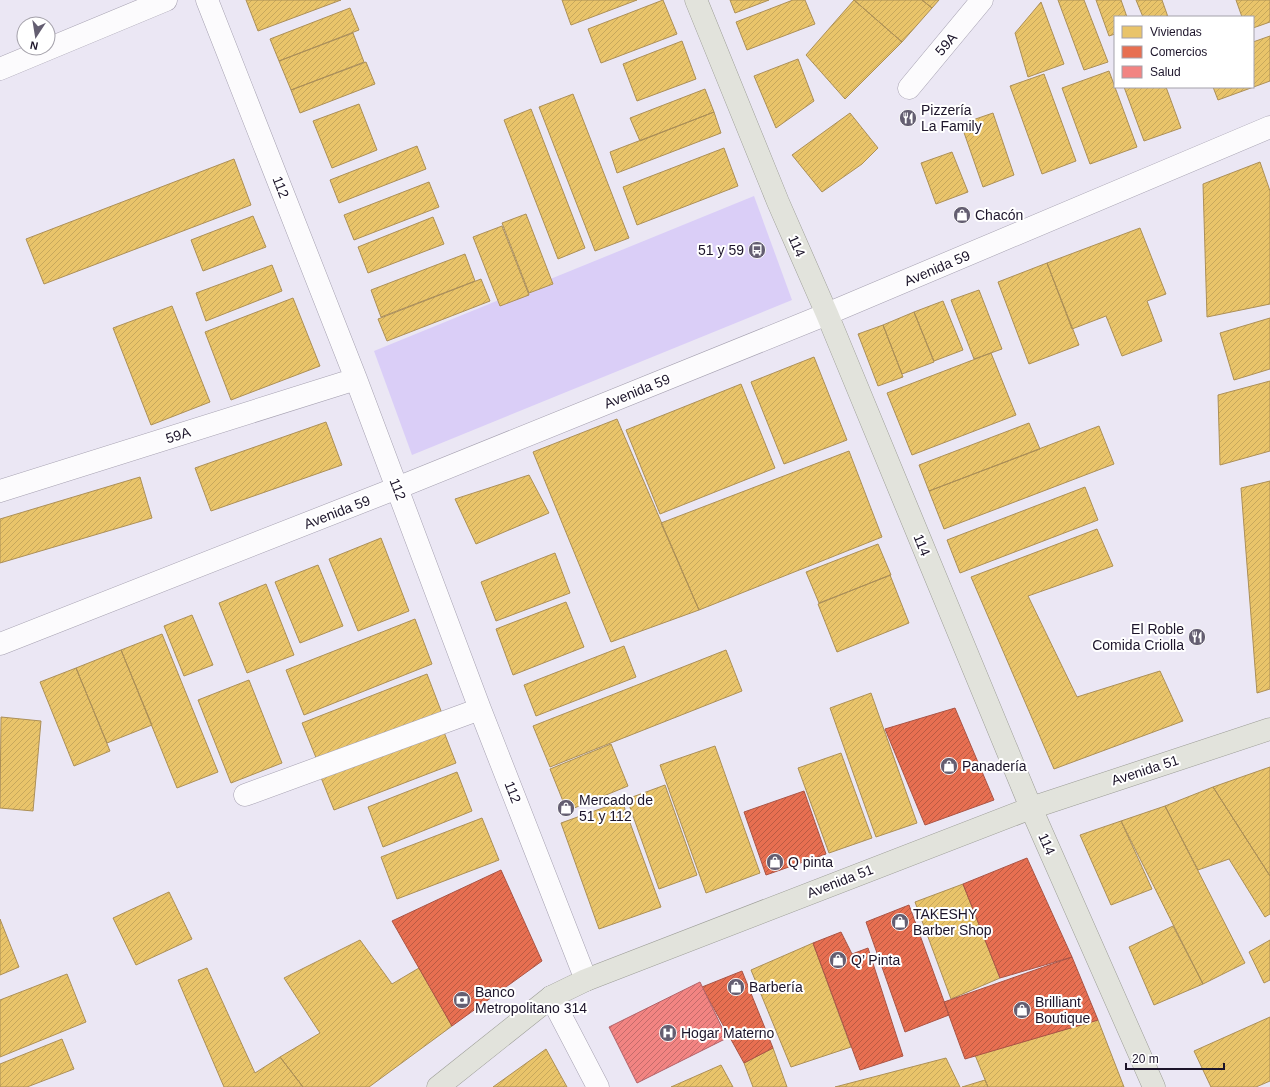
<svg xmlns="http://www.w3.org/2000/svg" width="1270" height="1087" viewBox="0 0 1270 1087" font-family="Arial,sans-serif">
<defs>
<pattern id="homes-hatch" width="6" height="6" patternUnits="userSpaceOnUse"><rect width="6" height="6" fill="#e9c46a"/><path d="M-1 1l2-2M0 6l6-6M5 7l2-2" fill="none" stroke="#c7a85c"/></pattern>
<pattern id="shops-hatch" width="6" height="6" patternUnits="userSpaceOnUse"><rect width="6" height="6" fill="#e76f51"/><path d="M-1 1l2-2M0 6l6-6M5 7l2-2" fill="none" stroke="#ba5a43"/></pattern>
<pattern id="health-hatch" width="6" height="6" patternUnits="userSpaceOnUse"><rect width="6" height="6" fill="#f28482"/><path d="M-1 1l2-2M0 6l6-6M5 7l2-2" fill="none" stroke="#c36b6b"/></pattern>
</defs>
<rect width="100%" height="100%" fill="#ebe7f4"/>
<!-- green -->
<path fill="#dacef7" d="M754,196L792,300L412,455L374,351Z"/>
<!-- homes -->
<path fill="url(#homes-hatch)" stroke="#ac8f57" d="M246,0H341L258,31Z
M562,0H637L571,25Z
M663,0L677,34L601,63L588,29Z
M730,0H769L735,13Z
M793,0H805L815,24L747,50L736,22Z
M854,0H922L932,8L902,42Z
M854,0L902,42L845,99L806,55Z
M922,0H939L932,8Z
M1058,0H1084L1108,62L1084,70Z
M1096,0H1121L1127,17H1115V34L1109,36Z
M1136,0H1162L1168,17H1143Z
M1236,0H1270V22L1253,28V17H1242Z
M1041,2L1064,64L1028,77L1015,33Z
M350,8L359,30L279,61L270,39Z
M353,33L364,62L291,90L279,61Z
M1270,36V81L1218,100L1213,87H1253V42Z
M682,41L696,79L637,101L623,64Z
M798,59L814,101L776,128L754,76Z
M366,62L375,84L300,113L291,90Z
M1109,71L1137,147L1090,164L1062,88Z
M1044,74L1076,161L1042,174L1010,86Z
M1124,87H1166L1181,128L1144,141Z
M705,89L714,112L640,141L630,118Z
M573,94L629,238L595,251L539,107Z
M359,104L377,150L332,168L313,121Z
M531,109L585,248L558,259L504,120Z
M714,112L721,133L617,173L610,152Z
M850,113L878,148L862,164L822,192L792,155Z
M993,113L1014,175L983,187L961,124Z
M417,146L426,169L339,203L330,180Z
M724,148L738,186L637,225L623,187Z
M952,152L968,192L936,204L921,163Z
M234,159L251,205L44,284L26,239Z
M1260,162L1270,191V304L1207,317L1203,184Z
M429,182L439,207L354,240L344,215Z
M526,214L553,284L529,293L502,223Z
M253,216L266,247L203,271L191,240Z
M433,217L444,244L368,273L358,247Z
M502,226L529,295L500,306L473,237Z
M1140,228L1166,294L1147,301L1162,341L1122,356L1106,316L1072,329L1047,263Z
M465,254L475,281L381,317L371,290Z
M1047,263L1079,345L1029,364L998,282Z
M272,265L282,291L206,321L196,293Z
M481,279L490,301L387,341L378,319Z
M979,290L1002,349L974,359L951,300Z
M293,298L320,366L231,400L205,332Z
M943,301L963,350L934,361L914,312Z
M172,306L210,402L151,425L113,328Z
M914,312L934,362L902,374L883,325Z
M1270,318V369L1234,380L1220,333Z
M883,325L903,377L878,386L858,334Z
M991,353L1016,415L912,455L887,393Z
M814,357L847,440L784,464L751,382Z
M1270,381V451L1220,465L1218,395Z
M741,384L775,468L660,514L626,430Z
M617,419L699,610L611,642L533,452Z
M326,422L342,465L211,511L195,468Z
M1029,423L1040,449L929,491L919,465Z
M1099,426L1114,464L944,529L929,491Z
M849,451L882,537L699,610L661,523Z
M529,475L549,513L476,544L455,499Z
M140,477L152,518L0,563V519Z
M1270,481V689L1257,693L1241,488Z
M1085,487L1098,520L960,573L947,540Z
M1097,529L1113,566L1028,596L1077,697L1160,671L1183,721L1054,769L971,577Z
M381,538L409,611L358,631L329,559Z
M878,544L891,575L819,603L806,572Z
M555,553L570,593L496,621L481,582Z
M318,565L343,626L300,643L275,582Z
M890,575L909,623L837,652L818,604Z
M266,584L294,655L247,673L219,603Z
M566,602L584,647L513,675L496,629Z
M192,615L213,665L184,676L164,626Z
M415,619L432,664L304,715L286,670Z
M162,634L218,772L177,788L121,650Z
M624,646L636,677L536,716L524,685Z
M121,650L152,725L107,743L76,668Z
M726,650L742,691L550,767L533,726Z
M76,668L110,751L74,766L40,682Z
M427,674L443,716L319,765L302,723Z
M249,680L282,763L231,783L198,700Z
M871,693L917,823L876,837L830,708Z
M1,717L41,721L33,811L0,808Z
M442,727L456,763L334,810L320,775Z
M611,744L628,786L567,811L550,769Z
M715,746L760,873L706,893L660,765Z
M841,753L872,838L829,853L798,768Z
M1270,767V876L1213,787Z
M457,772L472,811L383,847L368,807Z
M665,785L697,875L659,889L627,799Z
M1213,787L1270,876V914L1265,917L1229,859L1198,870L1165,806Z
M622,801L661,907L599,929L561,823Z
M1165,806L1245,963L1203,984L1121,821Z
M482,818L499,860L397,899L381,857Z
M1121,821L1152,889L1111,905L1080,835Z
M963,884L1000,978L951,999L915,902Z
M169,892L192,939L136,965L113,918Z
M0,919L19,967L0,975Z
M1173,926L1203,984L1154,1005L1129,947Z
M360,940L392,984L419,968L452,1026L369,1087H303L280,1057L320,1033L284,978Z
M1270,940V980L1264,983L1249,952Z
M813,943L851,1047L791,1067L751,970Z
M207,968L255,1073L280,1057L303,1087H224L178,980Z
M67,974L86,1022L0,1057V1000Z
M1270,1017V1081L1256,1087H1211L1194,1051Z
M1098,1020L1124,1087H988L975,1055Z
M62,1039L74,1069L27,1087H0V1064Z
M773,1048L787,1087H753L744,1063Z
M546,1049L567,1087H493Z
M946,1058L960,1087H835Z
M721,1065L733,1087H671Z
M985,1080L988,1087H962Z"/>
<!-- shops -->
<path fill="url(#shops-hatch)" stroke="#aa5445" d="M955,708L994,800L925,825L885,729Z
M804,791L826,854L766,875L744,812Z
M1027,858L1072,957L1000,978L963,884Z
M501,870L542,961L452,1026L392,921Z
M909,905L949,1015L905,1032L866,922Z
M841,932L852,954L868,948L903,1056L860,1070L813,943Z
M1072,957L1098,1020L965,1059L944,1002Z
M742,971L773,1048L744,1063L702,987Z"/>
<!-- health -->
<path fill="url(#health-hatch)" stroke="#b26268" d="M700,982L727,1038L637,1083L609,1027Z"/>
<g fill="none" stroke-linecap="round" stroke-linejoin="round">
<defs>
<path id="minor" d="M207,0L356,379L480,709L586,980
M0,69L166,0
M909,88L982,0
M0,491L356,379
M0,644L397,488L827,314L1270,127
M245,795L480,709
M551,997L598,1087"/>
<path id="major" d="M696,0L778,202L827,314L1031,808L1154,1087
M438,1087L551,997L586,980L1031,808L1270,729"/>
</defs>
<!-- minor casing -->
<use href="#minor" stroke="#a5a0b0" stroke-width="23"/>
<!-- major casing -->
<use href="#major" stroke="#9c9d96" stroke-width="23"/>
<!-- minor -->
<use href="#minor" stroke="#fcfbfd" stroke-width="22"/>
<!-- major -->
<use href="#major" stroke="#e2e3dc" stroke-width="22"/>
</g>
<!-- icons -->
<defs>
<symbol id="restaurant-disc" viewBox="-11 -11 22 22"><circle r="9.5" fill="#645e71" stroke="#fff"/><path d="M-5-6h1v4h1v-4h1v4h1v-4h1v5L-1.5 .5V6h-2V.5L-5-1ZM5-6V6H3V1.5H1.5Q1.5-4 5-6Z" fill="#fff"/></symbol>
<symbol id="shop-disc" viewBox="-11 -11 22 22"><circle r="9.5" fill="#645e71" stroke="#fff"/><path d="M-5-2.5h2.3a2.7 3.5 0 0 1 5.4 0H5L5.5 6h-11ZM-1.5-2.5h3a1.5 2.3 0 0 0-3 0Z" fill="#fff"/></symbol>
<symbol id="bus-disc" viewBox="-11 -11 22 22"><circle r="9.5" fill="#645e71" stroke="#fff"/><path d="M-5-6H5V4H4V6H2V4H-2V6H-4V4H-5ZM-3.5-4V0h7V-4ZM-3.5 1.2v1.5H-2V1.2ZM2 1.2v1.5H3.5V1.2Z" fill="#fff"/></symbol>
<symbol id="bank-disc" viewBox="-11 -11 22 22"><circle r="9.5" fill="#645e71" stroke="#fff"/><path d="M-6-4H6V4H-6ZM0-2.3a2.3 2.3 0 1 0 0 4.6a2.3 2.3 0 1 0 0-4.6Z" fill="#fff"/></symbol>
<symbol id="hospital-disc" viewBox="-11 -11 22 22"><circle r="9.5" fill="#645e71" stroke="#fff"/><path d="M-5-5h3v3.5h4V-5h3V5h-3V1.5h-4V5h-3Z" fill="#fff"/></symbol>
</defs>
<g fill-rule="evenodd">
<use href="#restaurant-disc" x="898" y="108" width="20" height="20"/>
<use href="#shop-disc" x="952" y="205" width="20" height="20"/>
<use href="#bus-disc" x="747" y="240" width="20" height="20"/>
<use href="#restaurant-disc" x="1187" y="627" width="20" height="20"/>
<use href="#shop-disc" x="939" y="756" width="20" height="20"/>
<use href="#shop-disc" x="556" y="798" width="20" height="20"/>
<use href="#shop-disc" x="765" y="852" width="20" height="20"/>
<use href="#shop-disc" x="890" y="912" width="20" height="20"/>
<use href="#shop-disc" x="828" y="950" width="20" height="20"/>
<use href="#shop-disc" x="726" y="977" width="20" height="20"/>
<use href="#bank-disc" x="452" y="990" width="20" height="20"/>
<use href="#shop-disc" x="1012" y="1000" width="20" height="20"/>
<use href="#hospital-disc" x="658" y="1023" width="20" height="20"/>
</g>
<g text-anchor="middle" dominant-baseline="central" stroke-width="4" stroke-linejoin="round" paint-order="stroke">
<!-- street labels -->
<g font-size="14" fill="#1c142a" stroke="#fff">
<text transform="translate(946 44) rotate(-49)">59A</text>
<text transform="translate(281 187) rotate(69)">112</text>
<text transform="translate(797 246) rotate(66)">114</text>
<text transform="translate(937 268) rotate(-23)">Avenida 59</text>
<text transform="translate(637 391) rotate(-22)">Avenida 59</text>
<text transform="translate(178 435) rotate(-17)">59A</text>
<text transform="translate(398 489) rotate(69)">112</text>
<text transform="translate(337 512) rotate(-21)">Avenida 59</text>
<text transform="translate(922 545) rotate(68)">114</text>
<text transform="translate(1145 770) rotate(-18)">Avenida 51</text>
<text transform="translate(513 792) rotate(69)">112</text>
<text transform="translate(1047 844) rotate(66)">114</text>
<text transform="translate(840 881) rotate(-21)">Avenida 51</text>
</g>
<!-- poi labels -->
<g font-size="14" fill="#1c142a" stroke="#fff" text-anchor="start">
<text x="921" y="110">Pizzería<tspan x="921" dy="16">La Family</tspan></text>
<text x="975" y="215">Chacón</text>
<text x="744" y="250" text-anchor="end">51 y 59</text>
<text x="1184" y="629" text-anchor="end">El Roble<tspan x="1184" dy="16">Comida Criolla</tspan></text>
<text x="962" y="766">Panadería</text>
<text x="579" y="800">Mercado de<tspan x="579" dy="16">51 y 112</tspan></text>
<text x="788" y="862">Q pinta</text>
<text x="913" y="914">TAKESHY<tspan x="913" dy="16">Barber Shop</tspan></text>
<text x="851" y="960">Q’ Pinta</text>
<text x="749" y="987">Barbería</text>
<text x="475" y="992">Banco<tspan x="475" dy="16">Metropolitano 314</tspan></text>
<text x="1035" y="1002">Brilliant<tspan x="1035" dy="16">Boutique</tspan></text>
<text x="681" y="1033">Hogar Materno</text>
</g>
</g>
<!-- legend -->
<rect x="1114" y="16" width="140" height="72" fill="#ffffff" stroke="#a4a1aa"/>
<rect x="1122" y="26" width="20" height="12" fill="#e9c46a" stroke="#a4a1aa"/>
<text x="1150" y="36" font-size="12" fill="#1c142a">Viviendas</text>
<rect x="1122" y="46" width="20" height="12" fill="#e76f51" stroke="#a4a1aa"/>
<text x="1150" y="56" font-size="12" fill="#1c142a">Comercios</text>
<rect x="1122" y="66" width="20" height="12" fill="#f28482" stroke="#a4a1aa"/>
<text x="1150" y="76" font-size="12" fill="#1c142a">Salud</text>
<!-- north arrow -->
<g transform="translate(36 36) rotate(192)"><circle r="19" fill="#ffffff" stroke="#a4a1aa"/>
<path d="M0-3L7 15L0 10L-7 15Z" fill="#645e71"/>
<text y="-6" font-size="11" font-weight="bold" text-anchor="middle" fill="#1c142a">N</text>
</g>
<!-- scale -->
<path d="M1126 1063v6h98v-6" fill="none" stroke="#1c142a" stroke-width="2"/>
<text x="1132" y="1063" font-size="12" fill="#1c142a" stroke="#ffffff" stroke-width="3" paint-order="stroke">20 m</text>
</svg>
